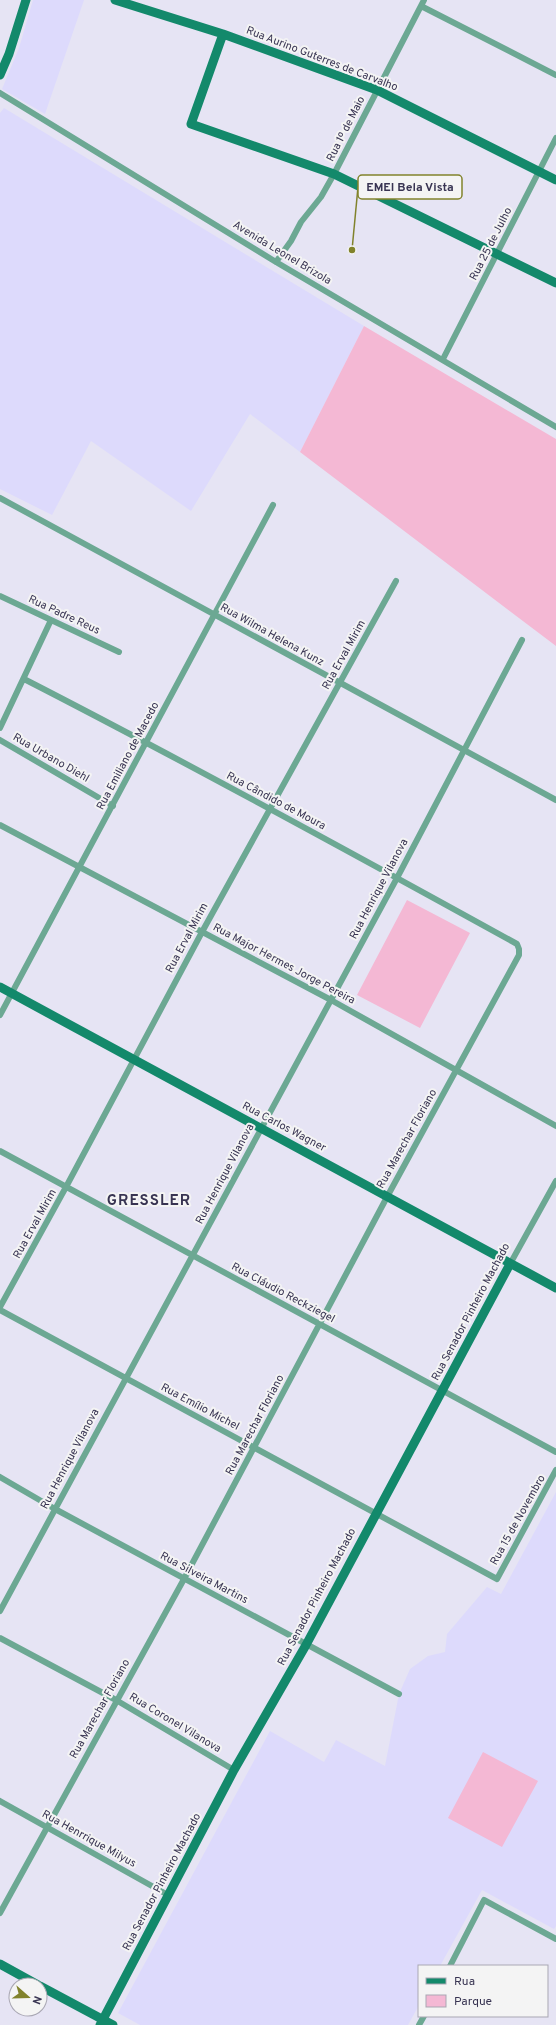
<svg xmlns="http://www.w3.org/2000/svg" width="556" height="2025" viewBox="0 0 556 2025" font-family="Overpass,sans-serif">
<rect width="100%" height="100%" fill="#e6e4f4"/>
<!-- built -->
<path fill="#dddafc" d="M33,0H84L45,114L2,89L19,48Z
M4,108L364,326L300,452L250,414L191,511L91,441L52,515L0,489V113Z
M556,1492V1926L554,1929L482,1890L440,1966H419V2005L408,2025H140L118,2013L270,1731L324,1762L336,1740L385,1766L399,1694L410,1669L428,1656L445,1652L447,1634L487,1587L501,1594Z"/>
<!-- green -->
<path fill="#f4b8d4" d="M364,326L556,439V646L300,452Z
M407,900L470,933L420,1028L357,995Z
M483,1752L538,1781L502,1847L448,1818Z"/>
<g fill="none" stroke-linecap="round" stroke-linejoin="round">
<!-- street -->
<path stroke="#6ca893" stroke-width="6" d="M421,6L556,75
M0,93L276,262L556,427
M276,262L291,241L301,222L321,197L334,174L424,0
M443,359L556,138
M0,498L556,800
M0,596L119,652
M0,728L51,620
M0,740L113,806
M0,825L331,1000L556,1126
M0,1015L273,505
M0,1151L556,1452
M510,1264L556,1181
M0,1307L66,1187L202,932L396,581
M0,1310L497,1579L556,1470
M0,1477L55,1509L399,1694
M0,1611L397,878L522,640
M0,1638L116,1700L234,1770
M0,1801L168,1895
M0,1913L184,1579L387,1197L519,955V949L517,944C354,854 190,764 24,679
M450,1966L484,1900L556,1939
M419,2025L424,2016"/>
<!-- secondary -->
<path stroke="#13896b" stroke-width="9" d="M115,0L223,34L377,90L556,180
M223,34L191,124L334,174L556,283
M0,75L9,54L26,0
M0,987L556,1288
M0,1964L38,1985
M40,1986L113,2025
M100,2025L234,1770L306,1645L510,1264"/>
</g>
<g text-anchor="middle" dominant-baseline="central" stroke-width="4" stroke-linejoin="round" paint-order="stroke">
<!-- street labels -->
<g font-size="11" fill="#383452" stroke="#f4f4f4">
<text transform="translate(322 59) rotate(21)">Rua Aurino Guterres de Carvalho</text>
<text transform="translate(346 129) rotate(-63)">Rua 1º de Maio</text>
<text transform="translate(491 244) rotate(-63)">Rua 25 de Julho</text>
<text transform="translate(282 253) rotate(31)">Avenida Leonel Brizola</text>
<text transform="translate(64 615) rotate(25)">Rua Padre Reus</text>
<text transform="translate(272 635) rotate(29)">Rua Wilma Helena Kunz</text>
<text transform="translate(344 655) rotate(-61)">Rua Erval Mirim</text>
<text transform="translate(128 756) rotate(-62)">Rua Emiliano de Macedo</text>
<text transform="translate(51 758) rotate(30)">Rua Urbano Diehl</text>
<text transform="translate(276 801) rotate(28)">Rua Cândido de Moura</text>
<text transform="translate(379 889) rotate(-62)">Rua Henrique Vilanova</text>
<text transform="translate(187 938) rotate(-62)">Rua Erval Mirim</text>
<text transform="translate(284 964) rotate(28)">Rua Major Hermes Jorge Pereira</text>
<text transform="translate(284 1127) rotate(28)">Rua Carlos Wagner</text>
<text transform="translate(407 1139) rotate(-61)">Rua Marechar Floriano</text>
<text transform="translate(225 1174) rotate(-62)">Rua Henrique Vilanova</text>
<text transform="translate(35 1224) rotate(-61)">Rua Erval Mirim</text>
<text transform="translate(283 1293) rotate(28)">Rua Cláudio Reckziegel</text>
<text transform="translate(471 1312) rotate(-62)">Rua Senador Pinheiro Machado</text>
<text transform="translate(200 1407) rotate(28)">Rua Emílio Michel</text>
<text transform="translate(255 1425) rotate(-62)">Rua Marechar Floriano</text>
<text transform="translate(70 1459) rotate(-62)">Rua Henrique Vilanova</text>
<text transform="translate(518 1520) rotate(-61)">Rua 15 de Novembro</text>
<text transform="translate(204 1578) rotate(28)">Rua Silveira Martins</text>
<text transform="translate(317 1597) rotate(-62)">Rua Senador Pinheiro Machado</text>
<text transform="translate(100 1709) rotate(-61)">Rua Marechar Floriano</text>
<text transform="translate(175 1723) rotate(31)">Rua Coronel Vilanova</text>
<text transform="translate(89 1839) rotate(29)">Rua Henrrique Milyus</text>
<text transform="translate(162 1882) rotate(-62)">Rua Senador Pinheiro Machado</text>
</g>
<!-- district labels -->
<g font-size="15" font-weight="bold" letter-spacing="1" fill="#383452" stroke="#f4f4f4">
<text x="149" y="1201">GRESSLER</text>
</g>
</g>
<!-- callouts -->
<path fill="none" stroke="#81822b" stroke-width="1.5" d="M352 250L358 187"/>
<circle fill="#81822b" stroke="#f4f4f4" stroke-width="1.5" cx="352" cy="250" r="4"/>
<rect fill="#f4f4f4" stroke="#81822b" stroke-width="1.5" x="358" y="175" width="104" height="24" rx="4"/>
<g font-size="12" text-anchor="middle" font-weight="bold" fill="#383452">
<text x="410" y="191">EMEI Bela Vista</text>
</g>
<!-- legend -->
<rect x="418" y="1965" width="130" height="52" fill="#f4f4f4" stroke="#a9a7b3"/>
<rect x="426" y="1978" width="20" height="6" fill="#13896b" stroke="#a9a7b3"/>
<text x="454" y="1985" font-size="12" fill="#383452">Rua</text>
<rect x="426" y="1995" width="20" height="12" fill="#f4b8d4" stroke="#a9a7b3"/>
<text x="454" y="2005" font-size="12" fill="#383452">Parque</text>
<!-- north arrow -->
<g transform="translate(28 1997) rotate(110)"><circle r="19" fill="#f4f4f4" stroke="#a9a7b3"/>
<path d="M0-3L7 15L0 10L-7 15Z" fill="#81822b"/>
<text y="-6" font-size="11" font-weight="bold" text-anchor="middle" fill="#383452">N</text>
</g>
</svg>
